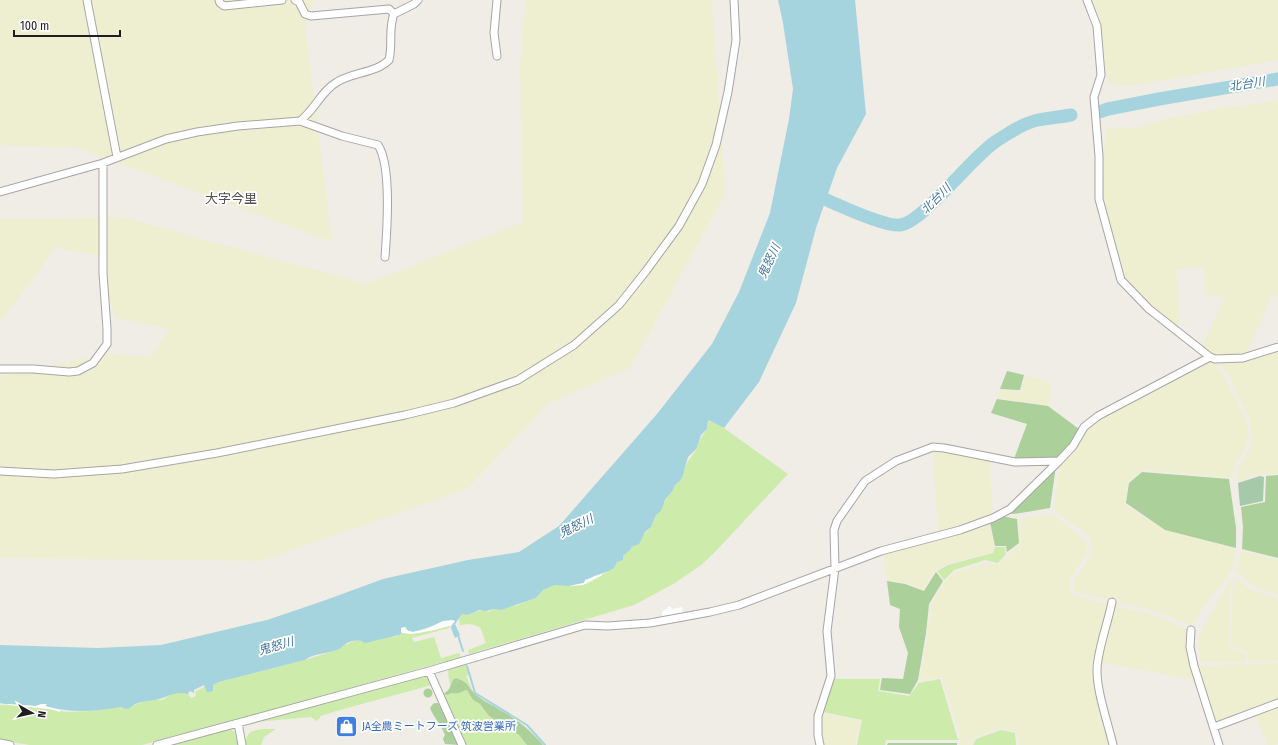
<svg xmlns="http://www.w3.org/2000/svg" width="1278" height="745" viewBox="0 0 1278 745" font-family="'Fira Sans Condensed','Noto Sans JP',sans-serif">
<rect width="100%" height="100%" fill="#f0ece6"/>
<!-- farmland -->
<path fill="#eeefd1" d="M0,0H314L305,28L332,242L78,148L0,145Z
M526,0H712L725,194L630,368L549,403L467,489L261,561L0,558V376L108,354L151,357L169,329L115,318L98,256L56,247L0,323V219L122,217L366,284L523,222L520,64Z
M1092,0H1278V60L1124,87L1108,82L1103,58L1101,26L1099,15Z
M1278,100V297L1272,296L1246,355L1218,356L1210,354L1201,348L1225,297L1205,295L1204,267L1176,270L1180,323L1178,327H1174L1149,307L1121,276L1101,200L1106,129L1136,128L1162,120L1211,110Z
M1278,349V474H1260L1237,482L1239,466L1250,449L1252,434L1249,418L1230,377L1218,360Z
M1210,359L1214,361L1226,379L1246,420L1249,434L1246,447L1235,465L1232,478L1142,470L1128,482L1125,505L1165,531L1236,549L1232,571L1201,610L1191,627L1184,622L1148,609L1075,592L1073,587L1074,581L1091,555L1092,544L1089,536L1054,510L1060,462L1085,428L1099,418Z
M1026,375L1051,383L1049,405L997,398L999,390L1021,392Z
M933,451H945L990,460L992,515L938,532Z
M1052,514L1085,540L1087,547V553L1069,580V587L1073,596L1109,604L1095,659L1110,745H1017V732L1000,728L975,737L971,745H960V735L942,677L920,680L928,633L931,605L945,581L956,572L986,563L998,565L1020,544L1019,519Z
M988,521L994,545L993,552L947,564L935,570L923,589L906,583L887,580L883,554Z
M1242,551L1278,560V595L1252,585L1236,571Z
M1233,577L1250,589L1278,599V661H1248V653L1231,645Z
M1231,579L1229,646L1246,655V662H1200L1198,636Z
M1114,606L1147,613L1182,627L1188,632L1196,680L1100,662Z
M1278,663V702L1214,726L1196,666Z
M1278,706V743L1273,745H1268L1254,714Z
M823,714L861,721L855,745H824L821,733Z"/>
<!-- grass -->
<path fill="#cdebab" d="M710,420L724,428L788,474L714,553L701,565L675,583L634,605L469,654L468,650L486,643L480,627L470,624L460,625L459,619L462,614L484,610L489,612L494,609L501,610L510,606H515L536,598L543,590L555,585H583L609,571L614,568L617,562L622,560L623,556L631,549V547L651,527L656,515L661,511V508L675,485L679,482L687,463L697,448L701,438L707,429V425Z
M995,547H1005L1006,554L998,563L985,560L954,570L944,580L937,571L948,565L993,553Z
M450,626L449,628L412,638L414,642L434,637L441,658L459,653L461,657L158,741L142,745H30L0,740V705H22L67,712L91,711L121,707L126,709L149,699L163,700L171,694L175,693H185L188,694L191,698L196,696L195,692L204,687H212L213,685L219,682L305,660L327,653L354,641H362L398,636L400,633H418Z
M465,662L469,675L466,676L474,694C469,685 466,681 456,678L453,680L451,686C449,681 447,672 449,667Z
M424,675L429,677L432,685L336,711L321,716L317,721L311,717L255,722Z
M834,679H880L878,691L909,696L919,683L940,679L958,740H886L885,745H857L862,720L823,712Z
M463,690H467L473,700L480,704L489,716L519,735L527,745H464L442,693L445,692L444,694L447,695C453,692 458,694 463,690Z
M230,729L234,731L239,745H172Z
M262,729H276L264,737L261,745H244C247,732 250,731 262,729Z
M1001,730L1015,733L1016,745H973L976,739Z"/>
<!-- forest -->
<path fill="#acd09a" d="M1007,371L1024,375L1020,390L1000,389Z
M997,399L1048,406L1079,429L1071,444L1057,459H1014L1027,424L991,413Z
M1056,466L1050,508L1014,514L1005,513Z
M1142,472L1229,479L1236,528V548L1165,530L1126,503L1129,483Z
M1278,475V558L1242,549L1243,527L1241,507L1265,502L1266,476Z
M1001,516L1017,519L1019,543L1007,552L1006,546H995L990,522Z
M936,572L943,581L929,604L926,633L918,680L910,694L880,690L882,678L903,679L908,653L899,627L900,609L890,605L887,581L905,584L924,591Z
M456,678C472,683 467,689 479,697C485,702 493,705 500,710C517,719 530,730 543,745H527L519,735L489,716L480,704L473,700L467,690C464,690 462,692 459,693C453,694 454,692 447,695L444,694L449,689L453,680Z
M423.5 693a4.5 4.5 0 1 1 9 0a4.5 4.5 0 1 1-9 0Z
M435,703H438C446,717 452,732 460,745L445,744L443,739L445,735C441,724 434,718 430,708L433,704Z
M888,743H957V745H887Z"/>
<!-- cemetery -->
<path fill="#a6c9aa" d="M1260,476L1264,477L1263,501L1240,506L1238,483Z"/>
<!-- water -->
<path fill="#a5d4de" d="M778,0H855L866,114L837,168L816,228L796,303L759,382L724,428L709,420L707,425V429L701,435L697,448L688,457L682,478L679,482L675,485L673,490L665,500L661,511L656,515L651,527L645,532L639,544L631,547V549L623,556V560L617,562L614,568L609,571L594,576L584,583L569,586L555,585L543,590L536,598L501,610L494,609L486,611L479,610L467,615L462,614L455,624L460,635L455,638L451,628L453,620L413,632L408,631L405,627L401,628L402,633L399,635L365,643C361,640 357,640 352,641C345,643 344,646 339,649C329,654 313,653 305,660L219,682L213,685V691L209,692H207L204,685L194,690V693L190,691L188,694C174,690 165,699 154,700C145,701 136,702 130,708L126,709L121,707C99,711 76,713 53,708C50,707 48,708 45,706L46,704C42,704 40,706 36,706C31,706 3,704 0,703V645L98,648L161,645L267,620L323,601L383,579L468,560L519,552L559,526L657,414L712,344L739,292L770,213L789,119L793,89L783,23Z"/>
<!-- pier -->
<path fill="#fff" d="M602,574L601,576L583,585L569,586L584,583L585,580Z
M670,606L672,609L682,607L683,615L662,617V612Z
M453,620L455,621L452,625L435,630L412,634L402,633L401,632V628L405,627L408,631L413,632L424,630L443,621Z
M8,704L36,706L41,704H47L45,706L60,710V712L50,709L8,705Z"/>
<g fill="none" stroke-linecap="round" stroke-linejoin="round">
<!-- stream -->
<path stroke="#a5d4de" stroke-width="2" d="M458,635L463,651
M467,666L475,693L527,725L545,745"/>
<!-- river -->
<path stroke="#a5d4de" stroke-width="13" d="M1099,112L1108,109L1159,99L1278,79
M810,192C826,200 884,227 900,225C922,223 971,158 995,142C1007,134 1023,123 1038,120C1049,118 1060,117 1071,115"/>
<defs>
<path id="street" d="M87,0L117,157
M219,0L220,3L224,6L282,0
M295,0L299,2L305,14L311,16L389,9L394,14
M497,0L494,33L497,56
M1087,0L1097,26L1101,75L1094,97L1099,156V199L1121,280L1149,309L1210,357
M300,121C315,110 321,91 337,82C353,72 376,73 389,60C393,44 388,29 394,14L414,4L418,0
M0,192L103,163L166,139L197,132L238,126L300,121L342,136L378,145C392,166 387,231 385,257
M0,369H33L69,372L78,371L93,363L107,344V329L103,273V163
M0,471L54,474L122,469L217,453L405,415L454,403L518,380L574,345L619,305L646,271L679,226L702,184L716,145L728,92L736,40L734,0
M1112,602C1108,622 1101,640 1098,660C1093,683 1108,722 1113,745
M1191,630L1190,647L1194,666L1219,745
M429,671L462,745
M238,723L242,745
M1214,727L1278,703
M0,743L10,745
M157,745L429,671L585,625L608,626L650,623L710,612L739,605L881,551L960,530L993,518L1010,509L1059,461L1073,446L1084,427L1098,416L1210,357L1215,359L1243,358L1278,347
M820,745L818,735V716L831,676L827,631L835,568L834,530L837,521L865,481L896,461L933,447L944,448L1015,462L1059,461"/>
</defs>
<!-- street casing -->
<use href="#street" stroke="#a6a6a6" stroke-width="9"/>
<!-- street -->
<use href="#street" stroke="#fff" stroke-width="7"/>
</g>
<!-- icons -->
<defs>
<symbol id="shop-square" viewBox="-11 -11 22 22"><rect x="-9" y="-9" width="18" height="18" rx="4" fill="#3f7fe0" stroke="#fff"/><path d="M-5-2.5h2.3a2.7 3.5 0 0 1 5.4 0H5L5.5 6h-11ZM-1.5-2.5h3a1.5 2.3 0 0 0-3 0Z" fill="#fff"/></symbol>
</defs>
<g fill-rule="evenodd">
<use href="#shop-square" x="334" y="714" width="25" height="25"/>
</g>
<g text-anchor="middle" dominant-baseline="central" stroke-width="3.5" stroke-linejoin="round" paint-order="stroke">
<!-- shop labels -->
<g font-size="11" fill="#366cbe" stroke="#fff" text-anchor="start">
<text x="362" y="726">JA全農ミートフーズ 筑波営業所</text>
</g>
<!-- water labels -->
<g font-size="12" font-style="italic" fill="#4477a1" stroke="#fff">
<text transform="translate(1247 84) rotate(-9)">北台川</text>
<text transform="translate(936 199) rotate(-45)">北台川</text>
<text transform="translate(769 261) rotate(-65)">鬼怒川</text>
<text transform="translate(576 526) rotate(-26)">鬼怒川</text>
<text transform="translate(276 646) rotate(-16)">鬼怒川</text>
</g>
<!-- quarter labels -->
<g font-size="13" fill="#525252" stroke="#fff">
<text x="231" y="198">大字今里</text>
</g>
</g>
<!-- north arrow -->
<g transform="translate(32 713) rotate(98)" stroke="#ffffff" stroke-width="3" paint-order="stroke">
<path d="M0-3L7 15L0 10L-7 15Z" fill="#1f1f1f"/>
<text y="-6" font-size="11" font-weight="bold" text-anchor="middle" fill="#1f1f1f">N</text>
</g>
<!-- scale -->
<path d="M14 30v6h106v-6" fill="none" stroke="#1f1f1f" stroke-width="2"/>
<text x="20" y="30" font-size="12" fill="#1f1f1f" stroke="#ffffff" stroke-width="3" paint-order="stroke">100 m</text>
</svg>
